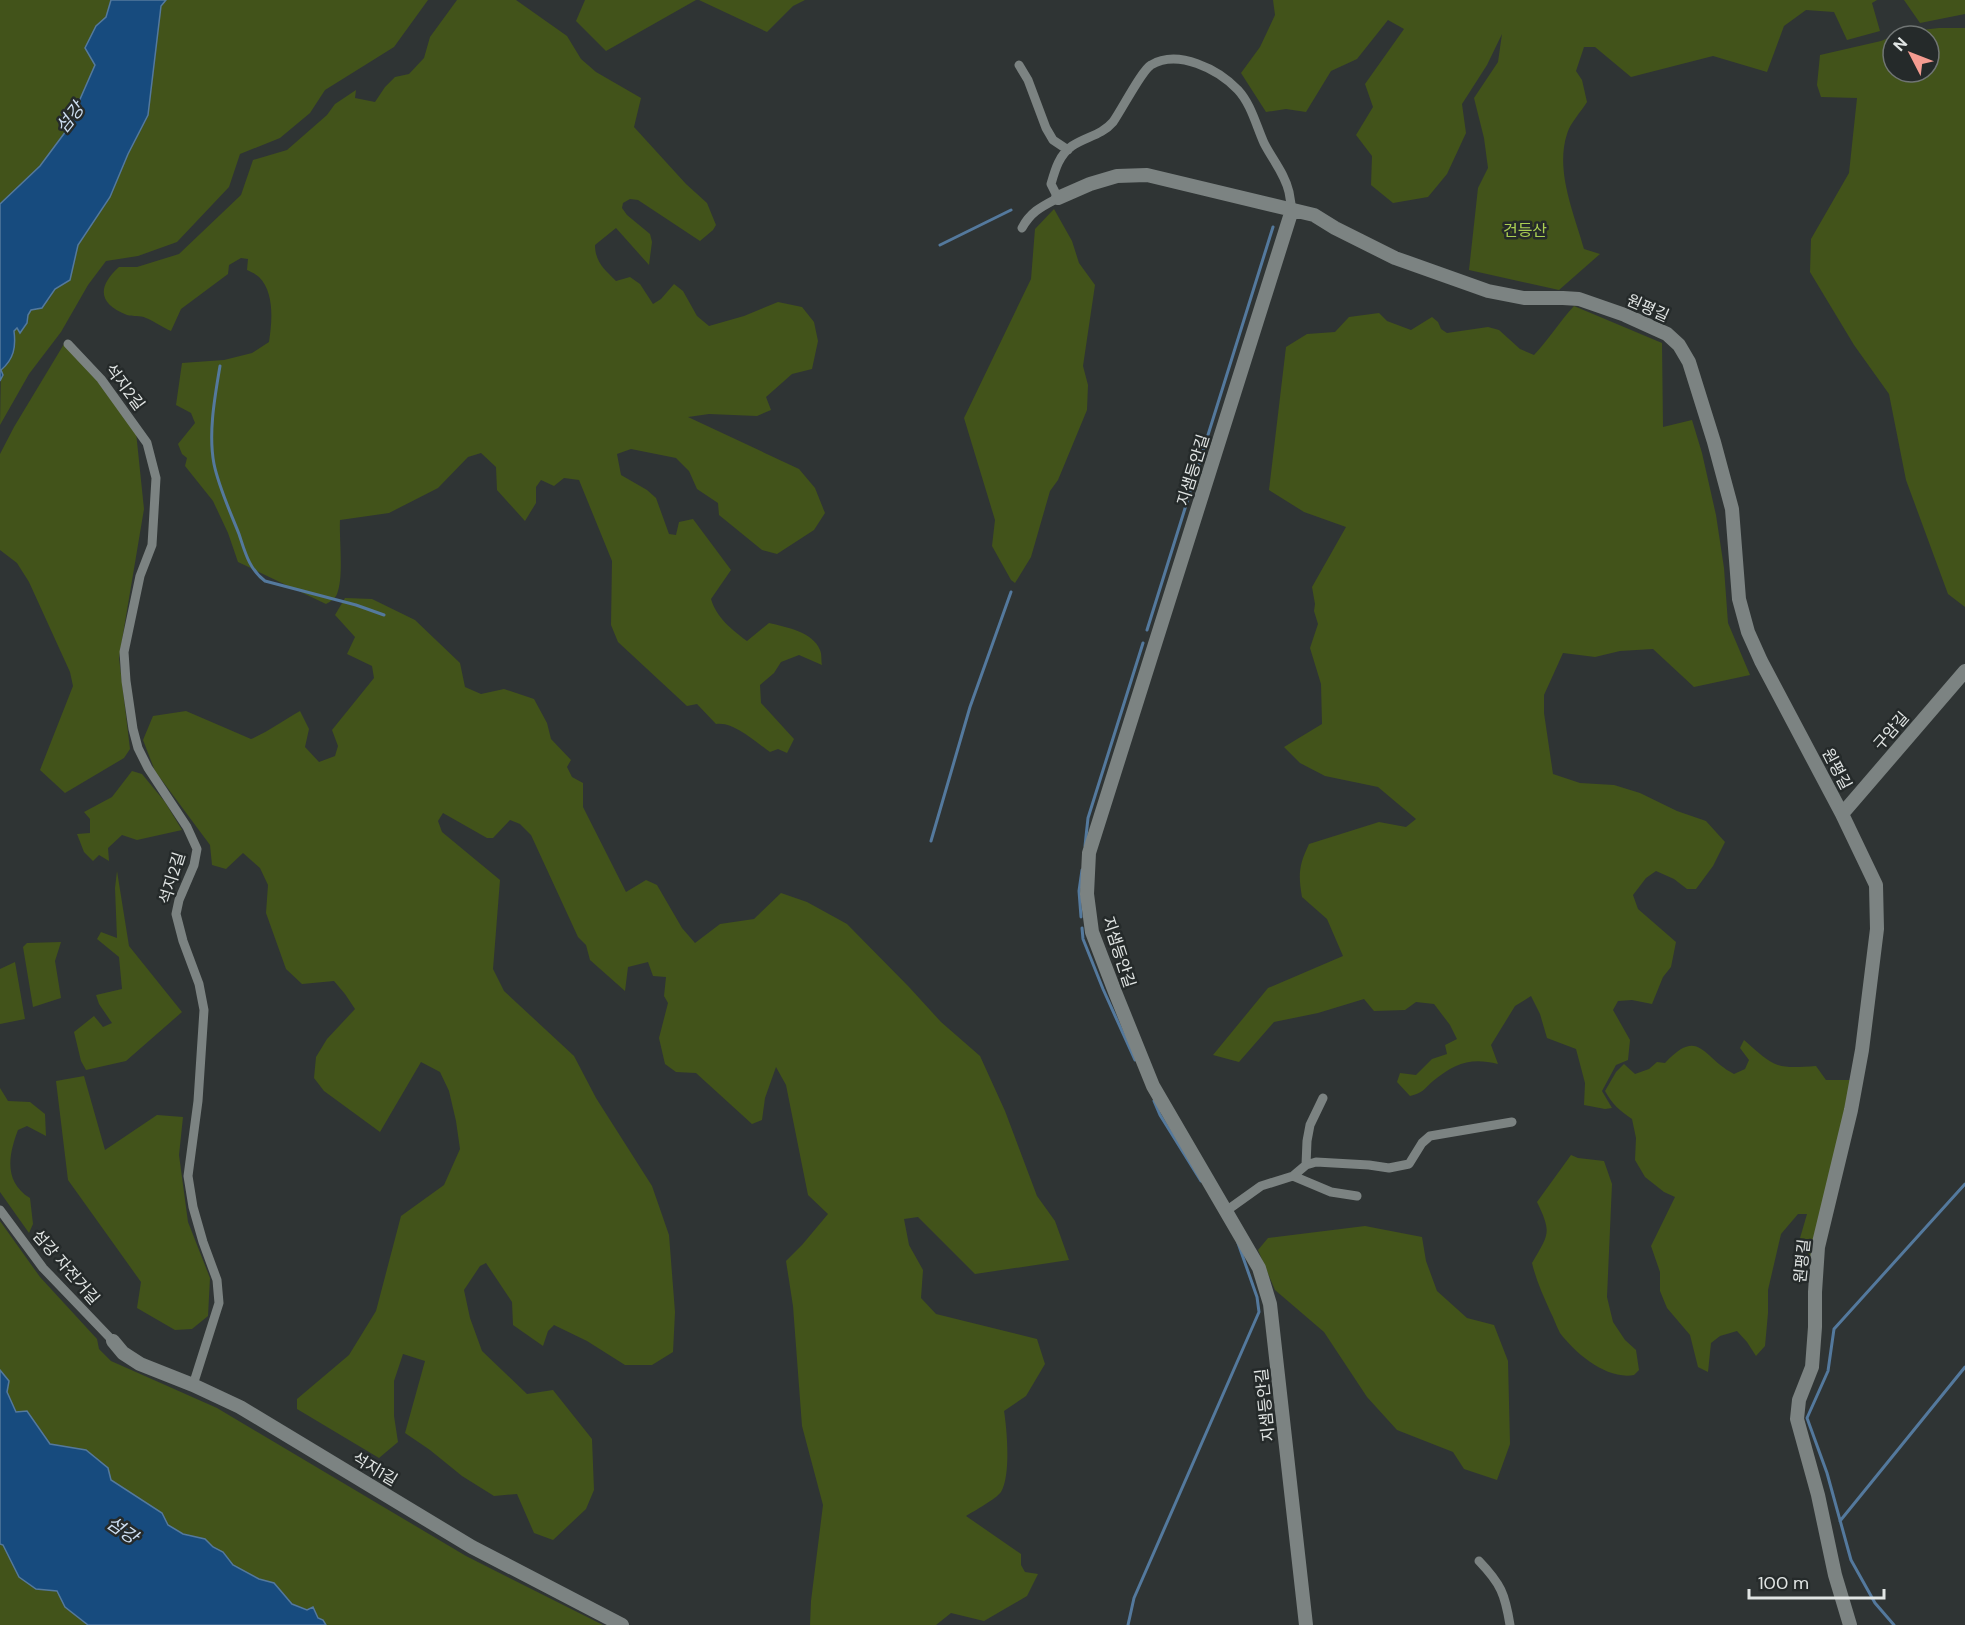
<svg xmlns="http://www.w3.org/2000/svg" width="1965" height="1625" viewBox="0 0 1965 1625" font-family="'DM Sans','Noto Sans KR',sans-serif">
<rect width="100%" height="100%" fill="#2f3434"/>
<!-- green -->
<path fill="#42531a" d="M0,0H111L106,17L96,26L95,65L66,130L40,166L0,204Z
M166,0H428L394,47L325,90L310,113L280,138L240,154L229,187L177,242L138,256L106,261L88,285L61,332L29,374L0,425L1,370C13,359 17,347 14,331L17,328L20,332L27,323L28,315L31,310L49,300L55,289L70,279L78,245L110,197L128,154L148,116L161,6Z
M457,0H516L567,36L581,59L596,72L641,98L634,127L686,184L707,203L716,225L713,230L700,241L638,200L630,199L623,203L622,208L627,215L650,234L652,242L649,265L616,228L595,245C595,262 605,270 616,281L630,277L640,284L653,304L661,299L674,284L683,291L697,316L709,326L744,316L778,302L802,307L814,322L818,341L812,369L792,374L766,397L771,410L757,416L709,414L688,417L799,469L815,488L825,513L814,530L777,554L762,550L719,515L718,503L697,489L689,471L676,458L631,449L617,454L621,475L647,490L656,498L669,534L676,535L679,522L693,519L731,570L711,599C716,617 732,630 747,641L769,623C786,627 813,632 820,650C822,654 821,661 822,665L799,655L781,662L774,673L760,685L761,703L794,739L787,753L778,749L770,752C756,742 733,721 716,724L697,704L687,706L618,642L611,625L612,561L579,480L564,478L554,486L541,480L536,487V503L525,521L497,490L496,467L481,453L468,457L438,488L389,513L340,520C339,539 344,577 337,594C335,599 331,601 326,604L238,562L228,533L213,501L185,466L187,458L182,454L178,444L195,423L191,413L176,405L182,363L224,360L252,353L269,342C272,322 275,293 259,277C256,274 251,272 247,270L248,259L241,258L229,265L228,274L181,309L171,331C162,327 154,321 146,318C140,315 133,317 127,315C97,303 98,286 119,267H137L179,254L241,195L253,160L287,150L327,115L335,104L356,90L355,98L375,102L385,87L395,77L409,74L424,58L430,37Z
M585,0H696L606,51L576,21Z
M699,0H805L793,6L767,32Z
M1273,0H1877L1872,3L1880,31L1847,40L1834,12L1806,10L1784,26L1767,72L1713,56L1631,77L1595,47H1584L1576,71L1582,80L1587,102C1581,112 1570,123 1567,134C1555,171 1574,213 1584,249L1600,254L1559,290L1469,270L1478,188L1488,168L1484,138L1474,98L1498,62L1502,34L1487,65L1462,104L1466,133L1447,174L1428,197L1393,203L1371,185L1372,156L1356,135L1373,107L1365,84L1404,29L1388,20L1357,59L1331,71L1306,112L1286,109L1266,112L1241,73L1260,47L1275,15Z
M1904,0H1965V14L1920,23Z
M1939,28H1965V607L1948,594L1906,480L1889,394L1854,345L1810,272L1811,239L1849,173L1857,98L1821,97L1817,85L1820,55L1881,41L1893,36V72H1929V36H1894L1904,32Z
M1054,209L1072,241L1079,263L1095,285L1083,366L1088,385L1087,410L1058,480L1050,491L1031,557L1015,583L1011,580L992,546L995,520L964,418L1031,279L1035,229Z
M1574,306L1662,343L1663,427L1692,420L1702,453L1716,515L1724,568L1728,623L1750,675L1694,687L1653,649L1620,651L1595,657L1563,653L1544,695V713L1553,774L1580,783L1614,785L1640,793L1677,811L1706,821L1725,842L1713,866L1696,889H1687L1674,879L1656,871L1646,878L1633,895L1638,909L1676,942L1671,967L1663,977L1652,1004L1632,1000L1618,1001L1613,1010L1630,1040L1628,1060L1616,1065L1602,1091L1612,1108L1605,1109L1584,1105L1585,1083L1576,1049L1547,1038L1540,1014L1531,996L1515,1006L1491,1045L1498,1064C1471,1057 1455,1063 1433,1081C1424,1089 1423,1093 1410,1096L1397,1082L1400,1073L1416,1075L1432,1059L1447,1054L1445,1045L1457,1039L1450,1025L1434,1004L1416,1002L1405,1010L1374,1011L1364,999L1318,1013L1274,1022L1239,1062L1213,1055L1268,988L1343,956L1327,919L1302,897C1298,874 1299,865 1309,844L1379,822L1406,827L1416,819L1378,787L1325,776L1300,763L1284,747L1322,724L1321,684L1310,648L1318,624L1314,611L1315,604L1312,587L1346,527L1304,512L1269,490L1286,347L1307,334L1335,332L1349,317L1379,313L1387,321L1411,330L1432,317L1438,322L1441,329L1447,333L1488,327L1499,330L1520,349L1534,355C1549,339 1560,321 1574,306Z
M64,344L93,373L136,432L144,509L119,658L130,749L124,758L65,793L40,770L73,686L70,672L29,582L17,563L0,550V454L14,427Z
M345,598L372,599L415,620L460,663L465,687L481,694L504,689L534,699L547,723L551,739L571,760L567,767L572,777L583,783V807L626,892L646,880L657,885L682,928L695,943L720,924L754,919L781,893L807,902L847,924L909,987L941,1022L980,1056L1005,1111L1037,1196L1055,1221L1069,1260L975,1274L918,1217L904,1219L909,1245L923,1270L921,1298L936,1314L1037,1339L1045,1364L1026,1396L1004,1411C1007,1429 1011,1475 1001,1492C996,1499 974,1511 966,1516L1021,1554V1565L1025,1572L1038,1574L1027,1596L984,1621L951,1613L936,1625H810L811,1601L823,1505L802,1426L793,1306L786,1261L802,1245L828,1214L808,1195L786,1085L776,1067L765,1098L762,1120L752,1124L696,1073L676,1072L665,1064L659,1038L668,1003L664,996L666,977L653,976L648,962L628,967L625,991L590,960L586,945L578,937L531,835L520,824L510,820L493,838H487L443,813L438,821L442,832L500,880L493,969L504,991L574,1056L596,1098L652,1186L669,1235L675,1312L673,1352L652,1365H625L587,1341L554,1325L548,1331L543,1346L513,1325L512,1302L486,1263L480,1266L464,1290L470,1318L482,1351L527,1394L553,1390L592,1439L594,1490L586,1509L553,1540L534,1533L517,1494L494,1496L462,1476L430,1450L405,1433L425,1361L403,1354L394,1381V1416L398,1442L379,1458L297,1409V1399L349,1355L376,1311L401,1216L444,1185L460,1149L456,1121L449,1091L440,1072L421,1062L380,1132L324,1091L314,1078L316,1057L327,1039L355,1009L345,994L334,981L302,984L286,969L266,913L268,885L260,868L243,853L226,869L212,865L210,845L155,771L143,740L153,716L186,711L251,739C268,732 284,720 300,711L309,729L305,747L319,762L335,756L338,746L332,730L374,678L372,666L347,654L355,637L335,615Z
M132,771L142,774L165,802L182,830L137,840L122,835L108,848L109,861L99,855L93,861L84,852L77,834L90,833V819L84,812L112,797Z
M117,871L129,946L182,1012L126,1061L86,1070L81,1061L74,1032L94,1016L103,1027L112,1023L99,1004L96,995L122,989L119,957L97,939L101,932L117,938L115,888Z
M61,942L55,961L61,998L33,1007L23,947L27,943Z
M15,962L25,1019L0,1024V969Z
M1744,1040C1775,1067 1774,1069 1816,1066L1826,1080H1852L1811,1256L1798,1245L1807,1214H1798L1781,1234L1768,1290V1313L1765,1346L1756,1356L1747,1342L1737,1331L1720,1336L1711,1343L1708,1372L1698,1367L1690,1335L1667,1308L1660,1291V1272L1651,1246L1675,1197L1664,1192L1645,1177L1635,1160L1636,1138L1632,1119C1620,1111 1612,1104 1605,1091L1616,1072L1624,1064L1635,1074L1649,1069L1657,1062L1665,1063C1700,1026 1702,1058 1734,1074L1745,1069L1749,1060L1740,1048Z
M84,1076L105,1150L157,1115L183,1117L179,1155L188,1222L210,1278L208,1316L192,1329L175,1330L137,1308L141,1282L68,1180L56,1081Z
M0,1088L8,1101L30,1102L45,1114L46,1136L27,1126L18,1130C8,1156 4,1182 30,1198L33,1224L29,1233L0,1192Z
M1571,1155L1578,1158L1604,1161L1612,1184L1607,1297L1613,1322L1625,1340L1636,1350L1639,1370L1634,1375C1607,1380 1576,1354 1560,1333C1556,1326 1554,1318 1550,1311C1543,1295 1536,1280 1532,1263C1549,1234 1552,1233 1537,1202Z
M0,1221L40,1277L97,1339L99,1349L111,1361L217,1408L466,1556L603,1625H326L323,1620L318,1618L315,1613L293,1604L274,1583L259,1579L233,1565L223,1552L213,1547L205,1539L183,1534L168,1525L162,1513L111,1480L108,1468L51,1444L27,1411L17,1413L7,1392L9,1381L0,1370Z
M1365,1226L1422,1237L1426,1261L1437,1291L1467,1318L1494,1325L1508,1361L1510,1444L1497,1480L1464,1469L1453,1452L1397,1430L1367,1397L1324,1332L1275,1290L1258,1250L1268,1238Z
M0,1544L3,1545L20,1577L36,1589L57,1591L65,1607L88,1625H0Z"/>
<!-- water -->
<path fill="#174b7e" stroke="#54799d" stroke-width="1.5" d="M111,0H166L161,6L148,115L128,154L110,197L78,245L70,280L55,289L42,308L31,310L28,315L27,323L20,333L17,328L14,331C16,347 14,359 1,370L3,375L0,381V204L40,166L66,131L95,65L85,48L96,26L106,17Z
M0,1370L9,1381L7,1392L16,1412L27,1411L50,1444L86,1450L108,1468L111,1480L162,1513L168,1525L183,1534L205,1539L213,1547L223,1552L233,1565L259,1579L274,1583L292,1604L307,1610L313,1607L318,1618L323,1620L326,1625H88L65,1607L57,1591L36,1589L19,1577L3,1545L0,1544Z"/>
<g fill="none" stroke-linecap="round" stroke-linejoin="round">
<!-- stream -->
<path stroke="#54799d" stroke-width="3" d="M940,245L1011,210
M220,366C215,396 208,433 214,464C219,488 230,511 239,534C245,552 249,569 265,581L356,605L384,615
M1147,630L1273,227
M931,841L970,707L1011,592
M1085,846L1088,818L1143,643
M1081,917L1079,891L1082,870
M1082,928L1083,939L1103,989L1135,1060
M1154,1101L1160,1115L1201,1181
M1840,1521L1965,1367
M1128,1625L1134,1598L1259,1312L1257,1297L1238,1243
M1894,1625L1875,1603L1851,1560L1827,1473L1807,1418L1828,1371L1834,1329L1965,1184"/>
<!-- street -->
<path stroke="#7c8382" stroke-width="9" d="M1019,65L1028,80L1046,128L1053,140L1068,150
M1022,228C1031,211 1043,206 1058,198L1051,184C1055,170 1059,155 1072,146C1085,137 1102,135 1113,122C1121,111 1142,70 1151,65C1178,49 1218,69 1238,90C1251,104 1256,125 1264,143C1272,159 1285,174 1289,192C1290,198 1291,204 1292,210
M68,344L101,379L147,443L156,478L152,545L140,576L124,652L126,681L133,729L138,748L148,768L187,827L197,849L194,865L179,900L176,914L183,941L199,984L204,1010L198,1101L188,1176L193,1207L203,1242L217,1280L219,1303L193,1385
M1306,1165L1307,1141L1310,1125L1323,1098
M1293,1176L1331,1192L1357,1196
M0,1210L43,1268L113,1341
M1226,1211L1261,1186L1293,1176L1306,1165L1316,1162L1369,1165L1389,1168L1409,1164L1422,1143L1430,1136L1512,1122
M1479,1561C1501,1584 1505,1594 1510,1625"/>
<!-- secondary -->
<path stroke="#7c8382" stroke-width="14" d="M1058,198L1090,184L1117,176L1147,175L1314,215L1335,228L1395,258L1488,291L1524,298H1563L1579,299L1625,315L1667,334L1679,345L1689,362L1714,442L1732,509L1739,599L1748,632L1761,661L1842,814L1876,885L1877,929L1862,1050L1851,1110L1818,1247L1815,1292V1327L1812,1367L1799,1400L1797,1419L1818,1495L1835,1575L1850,1625
M1292,210L1089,853L1087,894L1092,932L1115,992L1153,1086L1259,1268L1270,1304L1306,1625
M1842,814L1965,671
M113,1341L123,1353L140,1364L193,1385L240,1407L472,1547L622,1625"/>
</g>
<g text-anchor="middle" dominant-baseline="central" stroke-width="5" stroke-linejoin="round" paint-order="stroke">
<!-- park labels -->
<g font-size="16" fill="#aacf52" stroke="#252a2a">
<text x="1525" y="230">건등산</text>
</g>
<!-- street labels -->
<g font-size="16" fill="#e1e5e4" stroke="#252a2a">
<text transform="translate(1648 308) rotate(24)">원평길</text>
<text transform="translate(125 387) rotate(53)">석지2길</text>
<text transform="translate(1193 470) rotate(-73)">지샘등안길</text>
<text transform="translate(1891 731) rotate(-49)">구암길</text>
<text transform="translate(1837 769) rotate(62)">원평길</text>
<text transform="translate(172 878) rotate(-73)">석지2길</text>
<text transform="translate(1119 952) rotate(72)">지샘등안길</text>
<text transform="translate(1802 1261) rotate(-84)">원평길</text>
<text transform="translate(66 1267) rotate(49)">섬강 자전거길</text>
<text transform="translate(1265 1405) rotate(-96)">지샘등안길</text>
<text transform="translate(375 1469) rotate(31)">석지1길</text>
</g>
<!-- water labels -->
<g font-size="18" font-style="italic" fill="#cddef1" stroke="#252a2a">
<text transform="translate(70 118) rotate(-52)">섬강</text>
<text transform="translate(122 1530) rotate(35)">섬강</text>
</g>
</g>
<!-- north arrow -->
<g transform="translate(1911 54) rotate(312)"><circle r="28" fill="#252a2a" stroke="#707574" stroke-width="1.5"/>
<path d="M0-4.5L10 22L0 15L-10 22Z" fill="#f59c91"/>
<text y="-9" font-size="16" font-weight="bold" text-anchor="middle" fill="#e1e5e4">N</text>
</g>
<!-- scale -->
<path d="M1749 1589v9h135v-9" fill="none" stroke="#e1e5e4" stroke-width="3"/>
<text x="1758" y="1589" font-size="18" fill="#e1e5e4" stroke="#252a2a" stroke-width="4.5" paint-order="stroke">100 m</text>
</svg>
